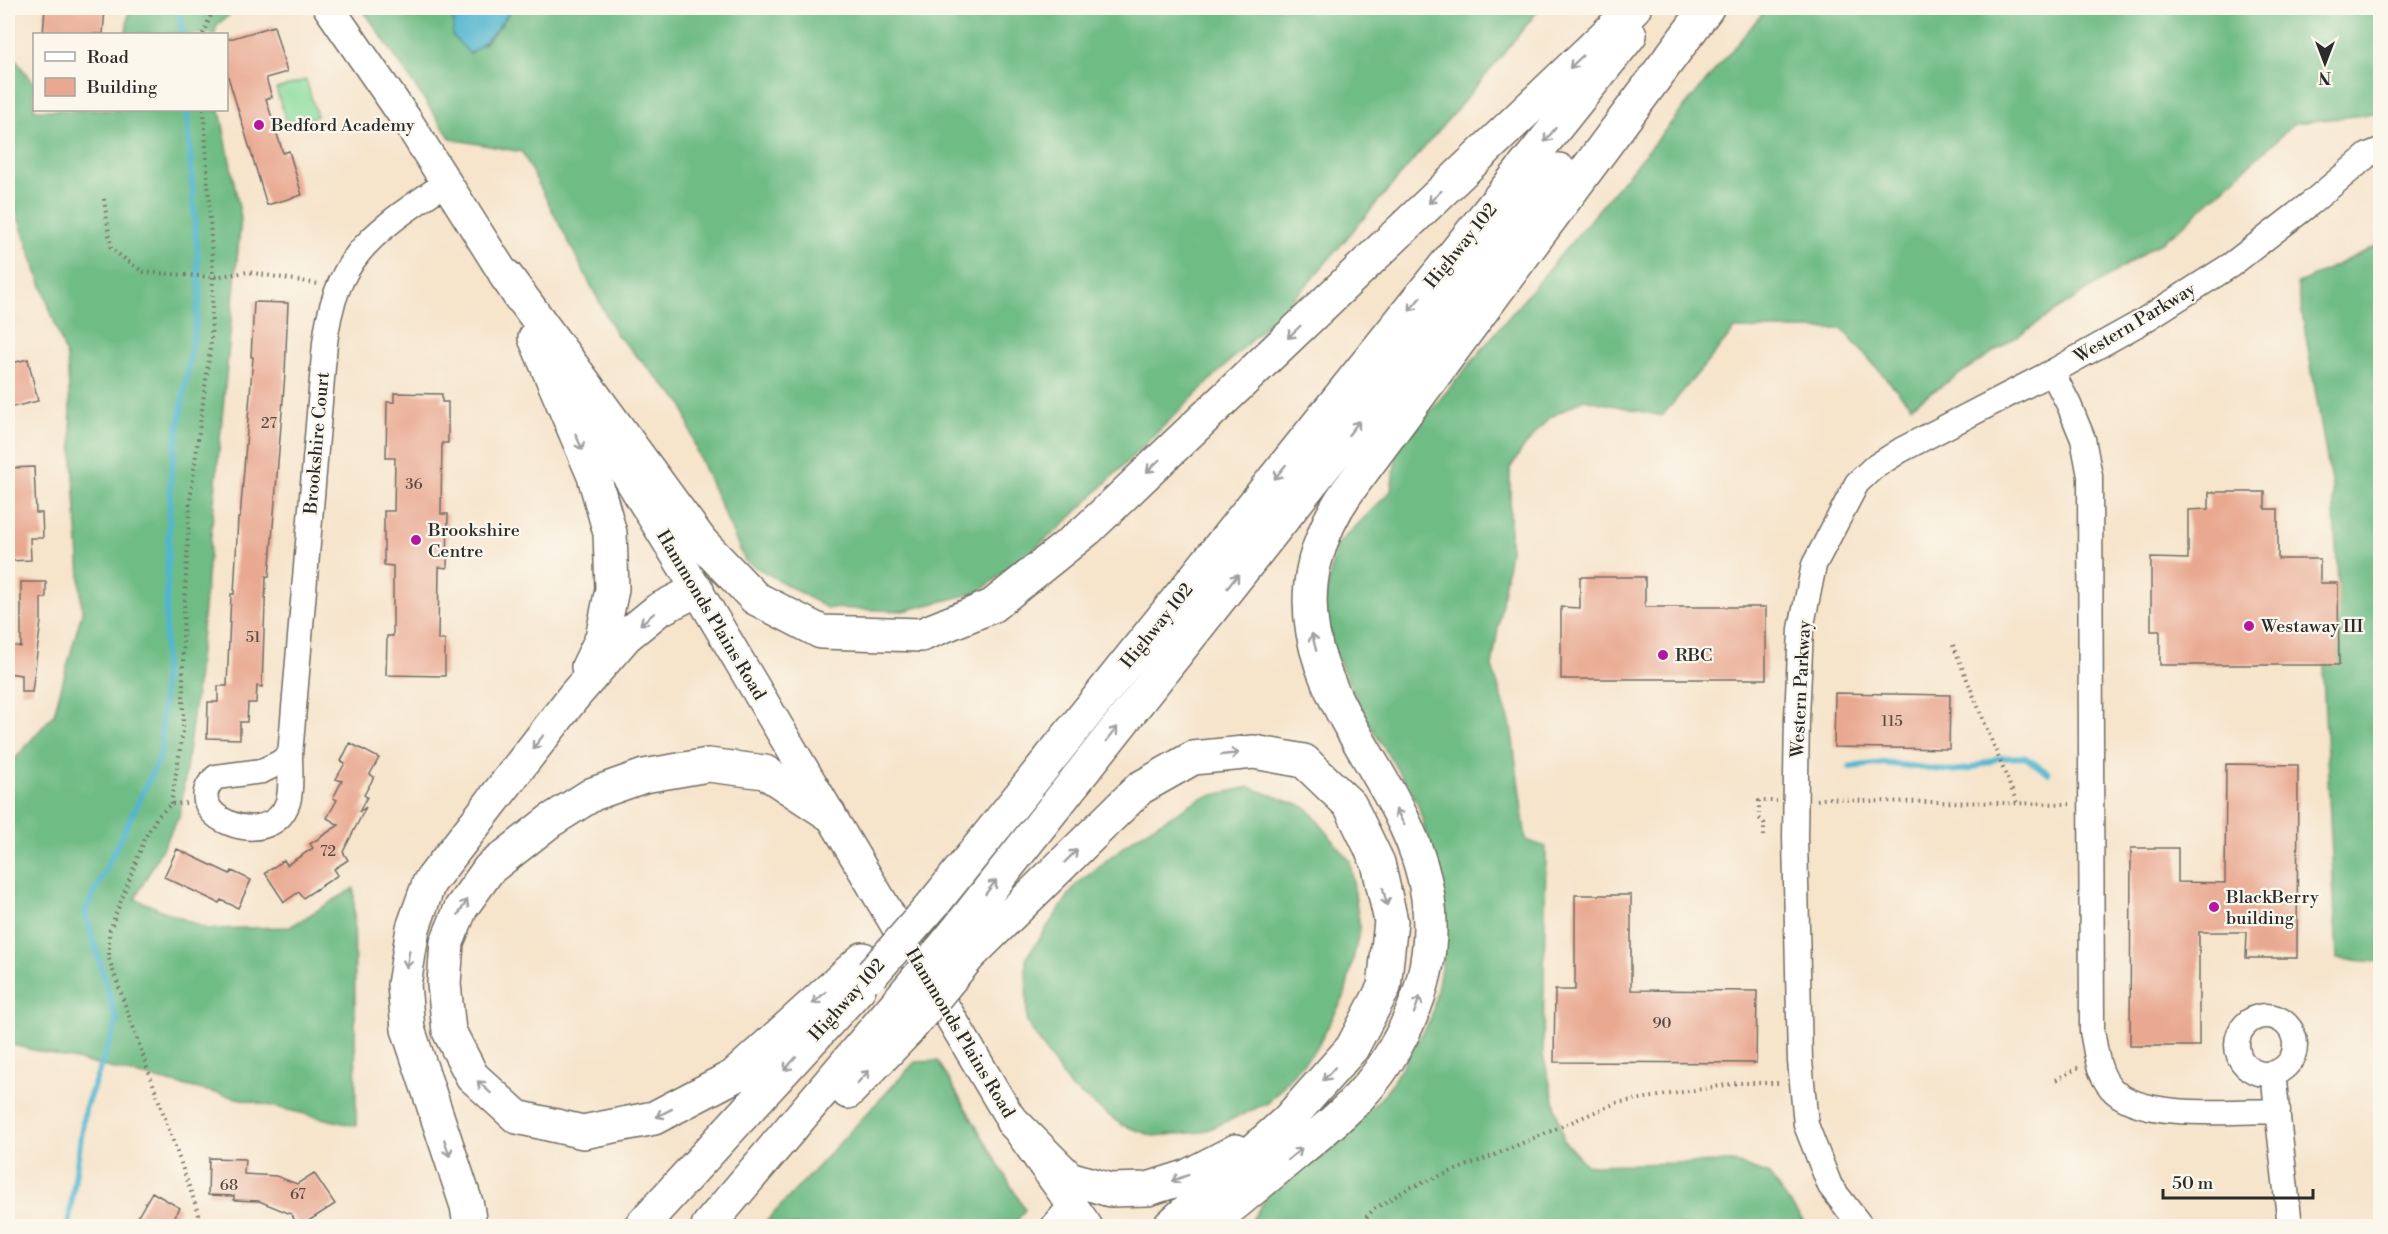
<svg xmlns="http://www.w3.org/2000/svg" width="2388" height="1234" viewBox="0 0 2388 1234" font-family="'Libre Bodoni',serif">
<rect width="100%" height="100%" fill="#fbf7ec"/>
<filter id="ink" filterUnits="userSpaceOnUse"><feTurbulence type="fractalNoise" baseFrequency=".0167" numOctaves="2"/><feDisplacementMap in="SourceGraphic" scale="12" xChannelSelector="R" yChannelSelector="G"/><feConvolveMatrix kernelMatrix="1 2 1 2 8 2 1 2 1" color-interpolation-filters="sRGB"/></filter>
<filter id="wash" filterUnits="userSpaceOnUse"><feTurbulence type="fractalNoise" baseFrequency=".008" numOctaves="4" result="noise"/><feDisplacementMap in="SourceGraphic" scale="24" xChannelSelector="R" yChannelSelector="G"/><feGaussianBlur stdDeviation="1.35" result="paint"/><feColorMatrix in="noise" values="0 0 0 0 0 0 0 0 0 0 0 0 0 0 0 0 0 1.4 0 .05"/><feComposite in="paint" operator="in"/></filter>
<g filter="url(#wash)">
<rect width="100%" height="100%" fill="#f6e4cb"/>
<!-- green -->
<path fill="#8bdd9e" stroke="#5b8464" stroke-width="1.5" d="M306,80L317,116L288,126L276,89Z"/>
<!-- forest -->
<path fill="#70bc85" stroke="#4e7458" stroke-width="1.5" d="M129,8H238L217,25L215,34H126Z
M362,8H445L454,22L483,45L499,28L512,8H1540L1492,68L1305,287L1059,529L979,592L903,611L827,608L745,561L696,450L683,405L616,334L522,152L451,139Z
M1767,8H2380V113L2295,123L2176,232L1911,406L1842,329H1735L1662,416L1584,399L1549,418L1524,447L1510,468V550L1492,667L1511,726L1526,840L1546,847L1543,1055L1564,1141L1586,1165L1733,1162L1769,1175L1807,1226H1248L1268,1195L1338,1139L1385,1094L1431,1019L1443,959L1441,891L1418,804L1364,715L1321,623L1335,547L1391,491L1397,451Z
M8,50L34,84V110H220L241,218L196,693L180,815L135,899L207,929L290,927L354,888L356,1126L8,1044V767L54,714L82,612L67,358L8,189Z
M2380,244V962L2337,959L2323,674L2338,583L2333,494L2297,284Z
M1249,787L1307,808L1350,861L1360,928L1345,995L1316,1049L1268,1103L1203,1132L1153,1136L1122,1125L1070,1087L1027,1023L1026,958L1076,885L1134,838L1201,798Z
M938,1061L1025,1210L1013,1226H762L915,1062Z"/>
<!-- water -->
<path fill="#51b6cf" stroke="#3e707d" stroke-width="1.5" d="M445,8H512C500,26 488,41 470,54L452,35L454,22Z"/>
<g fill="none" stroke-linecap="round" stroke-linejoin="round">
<!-- stream -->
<path stroke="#51b6cf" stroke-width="6" d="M180,8L182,34
M1850,767L1884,763L1949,771L1970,769L1998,758L2025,757L2048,773
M68,1226L85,1109L117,1022L85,912L161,755L171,473L200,294L187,110"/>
</g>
<g id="blocks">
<!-- building -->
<path fill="#e9a890" d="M45,8H105L103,34H43Z
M274,26L287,72L266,78L272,97L266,99L283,153L289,151L302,195L267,205L226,70V40Z
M254,302L288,303L285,374L269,577L266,576L262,687L257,686L256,703H248L247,722H240V739L207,738L208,702H218V686H227L231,594H234L238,518H240L253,357H251Z
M28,359L38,401L8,408V364Z
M394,393L442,394V402H448V443H442L441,514H448L447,568L439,567L438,640H445V676L386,675L387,636H393V566L384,565V511H394L395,458H386L387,402H394Z
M34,467L36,513H42L43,538H30L31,560L8,561V468Z
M2209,492H2265V509H2278V559H2320V583H2338L2339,665H2160V631H2151V558L2188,559V510L2209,509Z
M1580,577H1645V607H1766V679H1561V607L1580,608Z
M21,582H46V598H41V621L32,692H21V675L8,673V645L21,647Z
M1835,693L1950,695L1949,749L1834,747Z
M350,743L379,758L370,774L374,777L364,795L367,797L359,812L366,807L343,852L348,860L334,869L338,875L303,898L299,892L284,902L265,873L284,860L287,865L313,848L310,844L339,825L327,818L337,800L333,798L342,781L336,779L345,763L341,761Z
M2226,764L2298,765L2297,958H2246L2247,932H2199V1046H2130L2131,848H2178V882L2225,883Z
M177,849L230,874L232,871L251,880L238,908L221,900L219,903L164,877Z
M1575,895H1631V990L1757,991L1756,1063L1554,1062L1555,990H1575Z
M209,1158L245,1159L244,1174L276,1176L297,1184L314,1173L335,1204L299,1227L291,1214L259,1201L234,1200V1196L208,1195Z
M152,1192L180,1208L169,1227H132Z"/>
</g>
</g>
<g filter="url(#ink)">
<use href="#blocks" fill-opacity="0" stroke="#726c63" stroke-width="1.5"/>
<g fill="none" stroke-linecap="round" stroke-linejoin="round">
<defs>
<path id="minor" d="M2052,372L2069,405L2083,439L2090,476L2092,1031C2096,1050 2097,1072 2111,1088C2139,1121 2236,1111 2278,1111
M290,755L325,343C335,253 378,230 447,182
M290,755C290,769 292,788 288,802C270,856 174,813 216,777L262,771L279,763Z
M2237 1045a29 29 0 1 1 58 0a29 29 0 1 1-58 0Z
M2273,1073L2290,1226
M1053,1226L1073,1203
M1861,1226L1830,1186L1806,1125L1800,1061L1795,837L1797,717L1801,629L1814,565L1857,483L1873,468L1901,450L2052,372L2138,324L2231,265L2311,203L2368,155L2380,150"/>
<path id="major" d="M329,8L408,122L519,298
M583,403L697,590L1012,1121L1087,1226"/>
<path id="highway" d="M506,276L702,543L755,598L821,632L921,635L992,606L1088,529L1634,8
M535,338L594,476L610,533L612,589L602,638L588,667
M829,814L765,772L708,765L644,776L593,794L550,821L489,869L461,908L447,942L444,984L449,1031L472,1076L517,1117L583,1132L654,1118L734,1076L863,959
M935,902L1630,35
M955,933L1559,170
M969,956L1140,788L1193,758L1254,752L1304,761L1350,805L1378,863L1391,921L1384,987L1352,1048L1287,1121L1170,1226
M848,1092L908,1030
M1012,1121L1069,1178L1110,1190L1148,1189L1186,1177L1236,1151
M470,1226L467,1206L408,1029L404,985L413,928L429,883L574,696L626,636L658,610L697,590
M641,1226L859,988
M708,1226L893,1008
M1208,1226C1237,1202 1266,1178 1295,1154C1329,1126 1363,1099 1387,1061C1425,1001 1442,936 1421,866C1391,762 1286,678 1315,561C1322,536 1332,513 1347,492L1707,8"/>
</defs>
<!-- minor casing -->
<use href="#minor" stroke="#726c63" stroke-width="27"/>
<!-- major casing -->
<use href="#major" stroke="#726c63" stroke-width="33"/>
<!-- highway casing -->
<use href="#highway" stroke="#726c63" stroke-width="36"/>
<!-- path -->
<path stroke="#726c63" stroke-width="4" stroke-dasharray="1.5 4.5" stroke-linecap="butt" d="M203,34L214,8
M104,199L111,249L143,272L213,277L248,272L318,284
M1953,645L2017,803
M1817,800L1830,798L1863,801L2070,804
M186,803L171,804L157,817L146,836L109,932V959L203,1226
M171,804L183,731V632L190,500L211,342L213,277L204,110
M1764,836V823L1759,818V801H1777
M2056,1080L2079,1067
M1358,1226L1374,1209L1409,1188L1497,1154L1616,1103L1738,1083H1781"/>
<!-- minor -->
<use href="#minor" stroke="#fff" stroke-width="24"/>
<!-- major -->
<use href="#major" stroke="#fff" stroke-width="30"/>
<!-- highway -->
<use href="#highway" stroke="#fff" stroke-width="33"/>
<defs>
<path id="highway-bridge" d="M872,974L935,902
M893,1008L955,933
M908,1030L969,956"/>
</defs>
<!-- highway-bridge casing -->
<use href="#highway-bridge" stroke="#726c63" stroke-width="36" stroke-linecap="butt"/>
<!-- highway-bridge -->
<use href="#highway-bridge" stroke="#fff" stroke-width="33"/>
</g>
<!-- one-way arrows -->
<defs><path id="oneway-shaft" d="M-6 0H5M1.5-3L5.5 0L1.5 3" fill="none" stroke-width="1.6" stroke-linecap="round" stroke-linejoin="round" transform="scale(1.5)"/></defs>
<g stroke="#a0a0a0">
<use href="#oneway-shaft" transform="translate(1576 62) rotate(136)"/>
<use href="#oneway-shaft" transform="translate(1550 135) rotate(129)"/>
<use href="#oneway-shaft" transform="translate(1435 197) rotate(136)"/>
<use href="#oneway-shaft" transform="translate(1415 304) rotate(129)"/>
<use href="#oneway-shaft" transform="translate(1294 332) rotate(136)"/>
<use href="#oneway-shaft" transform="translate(1354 428) rotate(-52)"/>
<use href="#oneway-shaft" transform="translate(579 442) rotate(67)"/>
<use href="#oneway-shaft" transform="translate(1153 466) rotate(136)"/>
<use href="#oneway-shaft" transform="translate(1280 472) rotate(129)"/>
<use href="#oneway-shaft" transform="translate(1233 581) rotate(-52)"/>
<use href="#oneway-shaft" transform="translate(647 619) rotate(141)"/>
<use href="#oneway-shaft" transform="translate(1314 642) rotate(-104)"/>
<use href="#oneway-shaft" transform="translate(1112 734) rotate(-52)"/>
<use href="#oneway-shaft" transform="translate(538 742) rotate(128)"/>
<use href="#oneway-shaft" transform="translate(1230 754) rotate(-6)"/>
<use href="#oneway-shaft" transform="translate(1400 817) rotate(-118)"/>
<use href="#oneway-shaft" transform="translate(1071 856) rotate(-45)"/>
<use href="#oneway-shaft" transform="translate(991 887) rotate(-52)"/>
<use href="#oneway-shaft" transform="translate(1385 897) rotate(77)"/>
<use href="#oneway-shaft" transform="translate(463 907) rotate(-59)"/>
<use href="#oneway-shaft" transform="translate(408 959) rotate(99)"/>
<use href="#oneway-shaft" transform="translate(819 998) rotate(138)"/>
<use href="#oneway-shaft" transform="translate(1417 1005) rotate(-70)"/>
<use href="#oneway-shaft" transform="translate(790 1064) rotate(132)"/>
<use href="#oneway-shaft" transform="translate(1329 1074) rotate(132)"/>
<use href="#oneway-shaft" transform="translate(863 1077) rotate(-47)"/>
<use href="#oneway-shaft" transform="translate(484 1087) rotate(-138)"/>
<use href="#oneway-shaft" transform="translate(664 1113) rotate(153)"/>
<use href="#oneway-shaft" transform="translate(447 1148) rotate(72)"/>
<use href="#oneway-shaft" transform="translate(1295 1154) rotate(-40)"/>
<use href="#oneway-shaft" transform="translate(1180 1178) rotate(160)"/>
</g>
</g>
<!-- markers -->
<g fill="#b5179e" stroke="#fbf7ec" stroke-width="2">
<circle cx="259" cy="125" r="6"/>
<circle cx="416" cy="540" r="6"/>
<circle cx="2249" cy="626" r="6"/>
<circle cx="1663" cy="655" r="6"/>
<circle cx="2214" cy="907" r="6"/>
</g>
<g text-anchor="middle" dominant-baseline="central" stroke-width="4.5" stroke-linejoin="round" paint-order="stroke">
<!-- number labels -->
<g font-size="15" fill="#5a4a44">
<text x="269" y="423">27</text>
<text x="414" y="484">36</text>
<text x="253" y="637">51</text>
<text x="1892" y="721">115</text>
<text x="328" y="851">72</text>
<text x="1662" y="1023">90</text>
<text x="229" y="1185">68</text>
<text x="298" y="1194">67</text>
</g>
<!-- poi labels -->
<g font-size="18" fill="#2b2b2b" stroke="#fbf7ec" text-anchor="start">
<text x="271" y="125">Bedford Academy</text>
<text x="428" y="530">Brookshire<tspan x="428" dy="21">Centre</tspan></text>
<text x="2261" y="626">Westaway III</text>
<text x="1675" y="655">RBC</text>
<text x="2226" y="897">BlackBerry<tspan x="2226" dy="21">building</tspan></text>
</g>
<!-- street labels -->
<g font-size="18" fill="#2b2b2b" stroke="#fbf7ec">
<text transform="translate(1461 246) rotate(-51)">Highway 102</text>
<text transform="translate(2135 323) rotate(-31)">Western Parkway</text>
<text transform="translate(317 443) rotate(-85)">Brookshire Court</text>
<text transform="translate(711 615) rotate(59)">Hammonds Plains Road</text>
<text transform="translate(1157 626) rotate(-51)">Highway 102</text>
<text transform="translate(1801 689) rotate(-87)">Western Parkway</text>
<text transform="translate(847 1000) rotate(-48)">Highway 102</text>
<text transform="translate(960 1033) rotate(59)">Hammonds Plains Road</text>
</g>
</g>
<!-- margin -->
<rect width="2388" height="1234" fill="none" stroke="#fbf7ec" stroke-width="30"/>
<!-- legend -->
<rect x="33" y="33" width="195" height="78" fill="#fbf7ec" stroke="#a8a59f" stroke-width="1.5"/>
<rect x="45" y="52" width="30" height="9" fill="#ffffff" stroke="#a8a59f" stroke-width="1.5"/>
<text x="87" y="63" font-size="18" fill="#2b2b2b">Road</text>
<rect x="45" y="78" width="30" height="18" fill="#e9a890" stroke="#a8a59f" stroke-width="1.5"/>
<text x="87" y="93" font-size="18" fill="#2b2b2b">Building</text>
<!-- north arrow -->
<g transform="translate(2325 63) rotate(180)" stroke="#fbf7ec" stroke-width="4.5" paint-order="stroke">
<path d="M0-4.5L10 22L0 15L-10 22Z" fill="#2b2b2b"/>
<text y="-9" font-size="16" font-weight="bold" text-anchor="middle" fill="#2b2b2b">N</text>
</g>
<!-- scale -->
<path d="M2163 1189v9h150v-9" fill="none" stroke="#2b2b2b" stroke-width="3"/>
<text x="2172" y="1189" font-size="18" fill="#2b2b2b" stroke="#fbf7ec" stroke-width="4.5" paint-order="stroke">50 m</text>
</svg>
